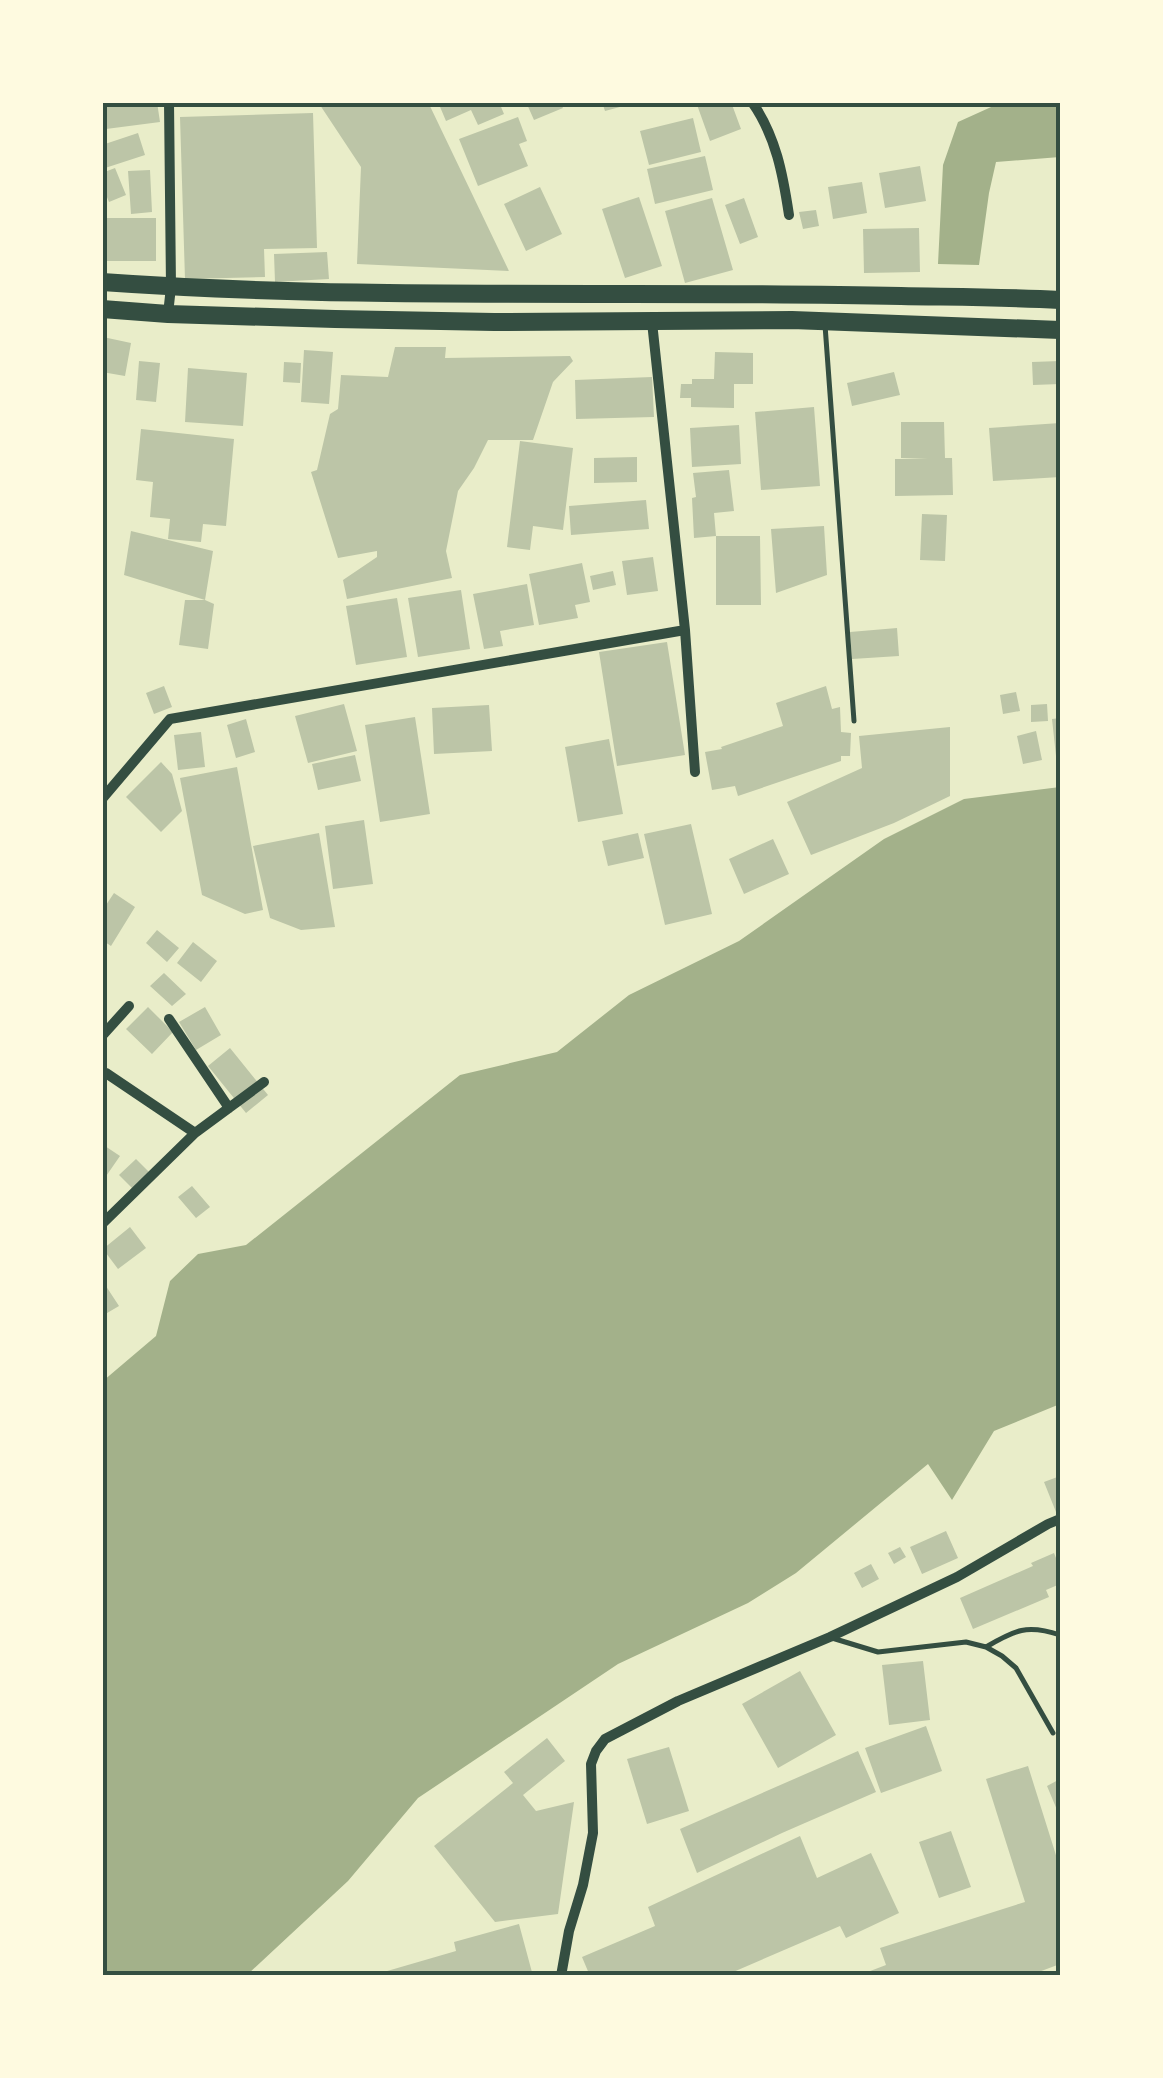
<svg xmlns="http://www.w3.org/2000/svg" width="1163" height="2078" viewBox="0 0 1163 2078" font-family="'PT Sans',sans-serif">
<rect width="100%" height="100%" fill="#e9edc9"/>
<!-- water -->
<path fill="#a3b18a" d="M1000,103H1060V157L996,162L989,193L979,265L938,264L943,165L958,122Z
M1060,787V1404L994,1431L952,1500L928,1464L796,1573L748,1603L618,1664L418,1798L348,1881L247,1975H103V1381L156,1336L170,1281L198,1254L246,1245L460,1075L557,1052L629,995L739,941L884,839L964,799Z"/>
<!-- building -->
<path fill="#bcc5a7" d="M103,102H157L160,122L106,129Z
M318,102H428L509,271L357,264L361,167Z
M438,102H499L504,114L478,125L471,110L446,121Z
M526,102H560L563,108L534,120Z
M602,102H631V104L605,111Z
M696,102H731L741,129L710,141Z
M313,113L317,248L264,249L265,277L185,279L180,117Z
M518,117L527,141L519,144L528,166L478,186L459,139Z
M693,118L701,152L649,165L640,131Z
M138,133L145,155L102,169V145Z
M705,156L713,190L655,204L647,169Z
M920,166L926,201L885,208L879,173Z
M115,168L126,195L109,202L102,185V173Z
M150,170L152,212L131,214L128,171Z
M862,182L867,213L833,219L828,187Z
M540,187L562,234L526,251L504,204Z
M639,197L662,266L625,278L602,209Z
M712,198L733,270L685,283L665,211Z
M744,198L758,237L740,244L725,205Z
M816,210L819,226L803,229L799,212Z
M102,218H156V261H102Z
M919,228L920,272L864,273L863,229Z
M327,252L329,279L275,282L274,254Z
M103,337L131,343L125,376L102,372Z
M395,347H446L445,358L570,356L573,361L553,382L533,440H488L474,468L458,491L446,551L452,578L347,599L343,580L377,557V551L338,558L311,472L317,470L330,414L338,409L341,375L388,377Z
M304,350L333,352L329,404L301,402Z
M715,352L753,353V384H734V408L691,407V398H680L681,384H692V379H714Z
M139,361L160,363L156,402L136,400Z
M1060,361V384L1033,385L1032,362Z
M284,362L301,363L300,383L283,382Z
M188,368L247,373L243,426L185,422Z
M894,372L900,395L852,406L847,383Z
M652,377L654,417L576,419L575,380Z
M814,407L820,486L761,490L755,412Z
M901,422H944L945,458H952L953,495L895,496V459H928L901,458Z
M1060,423V477L993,481L989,428Z
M739,425L741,464L692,467L690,428Z
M141,429L234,439L226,526L203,524L201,542L168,539L170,519L150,517L153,482L136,480Z
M520,441L573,448L563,530L533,526L530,550L507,547Z
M637,457V482L594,483V458Z
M729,470L734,511L714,513L716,536L694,538L692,498L696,497L693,473Z
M646,500L649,529L571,535L569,506Z
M922,514L947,515L945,561L920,560Z
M824,526L827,575L776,593L771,529Z
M131,531L213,551L205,600L124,575Z
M716,536H760L761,605H716Z
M653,557L658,591L627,595L622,561Z
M582,563L590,602L575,605L578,618L539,625L529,574Z
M613,571L616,585L593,590L590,576Z
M527,584L534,625L500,631L503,646L484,649L473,594Z
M461,590L470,649L418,657L408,598Z
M397,598L407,657L356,665L346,606Z
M185,600H205L214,604L208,649L179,645Z
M897,628L899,656L852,659L850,632Z
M667,642L685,755L617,766L599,652Z
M164,686L172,707L154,714L146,693Z
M826,686L832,709L840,707L841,732L851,733L850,756H841V761L738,796L735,786L712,790L705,752L722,749L721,747L783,726L776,703Z
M1016,692L1020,711L1003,714L1000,695Z
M344,704L357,751L308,763L295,716Z
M1047,704L1048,721L1031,722V705Z
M489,705L492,751L434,754L432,708Z
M415,717L430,814L380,822L365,725Z
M1060,718V756H1056L1052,719Z
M246,719L255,752L236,758L227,725Z
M950,727V796L894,823L811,855L787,802L862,768L859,736Z
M1036,731L1042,760L1023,764L1017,736Z
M201,732L205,767L178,770L174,735Z
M609,739L623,814L578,822L565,747Z
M355,755L361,781L318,790L312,764Z
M161,762L172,774L182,811L161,832L126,797Z
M237,767L263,910L245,914L202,895L180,778Z
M364,820L373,884L333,889L325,826Z
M691,824L712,914L665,925L644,834Z
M319,833L335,927L301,930L270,918L253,846Z
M638,833L644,858L608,866L602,841Z
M773,839L789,874L744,894L729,859Z
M114,893L135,907L111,946L102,940V911Z
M157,930L179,948L167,962L146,943Z
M193,942L217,961L201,982L177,963Z
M164,973L186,994L172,1006L150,986Z
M148,1007L173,1032L152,1054L126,1029Z
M205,1007L221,1035L196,1050L179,1022Z
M230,1048L268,1095L246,1113L208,1066Z
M102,1144L120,1156L102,1182Z
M136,1159L152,1175L135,1191L119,1175Z
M192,1186L210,1207L196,1218L178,1197Z
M130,1227L146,1248L118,1269L103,1249Z
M102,1280L119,1306L102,1316Z
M1060,1476V1510L1056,1512L1044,1482Z
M946,1531L958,1558L922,1574L910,1547Z
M900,1547L906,1557L894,1564L888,1553Z
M1054,1553L1060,1568V1584L1046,1590L1049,1597L973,1629L960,1598L1033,1566L1031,1563Z
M871,1564L879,1579L862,1588L854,1573Z
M923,1661L930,1720L889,1725L882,1665Z
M800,1671L836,1735L778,1768L742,1704Z
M926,1726L942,1771L881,1793L865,1748Z
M547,1738L565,1761L523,1795L536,1811L574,1802L558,1914L495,1922L434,1846L513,1783L504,1772Z
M669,1747L689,1811L647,1824L627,1759Z
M858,1751L876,1792L782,1833L697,1873L680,1829Z
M1028,1766L1060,1868V1964L1028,1976H857L886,1965L880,1948L1025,1902L986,1779Z
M1060,1779V1817L1047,1786Z
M951,1831L971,1887L939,1898L919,1842Z
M800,1836L817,1878L871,1853L899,1913L846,1938L840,1926L724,1976H590L582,1957L655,1926L648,1907Z
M519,1924L533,1976H370L456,1951L454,1942Z"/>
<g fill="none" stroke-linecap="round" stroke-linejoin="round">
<!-- service -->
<path stroke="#344e41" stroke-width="5" d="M825,325L854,721
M832,1638L878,1652L966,1642L986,1647L1002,1656L1016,1668L1053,1733
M986,1647C1015,1630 1027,1624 1060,1635"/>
<!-- minor -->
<path stroke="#344e41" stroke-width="10" d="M752,102C776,136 783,175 789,215
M168,314L171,287L169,102
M652,322L685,630L695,772
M102,799L170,719L685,630
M169,1019L229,1108
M102,1036L129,1006
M106,1073L195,1133
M102,1224L195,1133L264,1082
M561,1976L569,1931L583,1885L593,1833L591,1764L596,1751L605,1739L678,1701L830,1637L957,1577L1048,1524L1060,1519"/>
<!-- trunk -->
<path stroke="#344e41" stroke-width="18" d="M102,282C368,301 635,290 901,296C954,297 1007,297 1060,300
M102,309L168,314L335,319L494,322L792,320L1060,330"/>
</g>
<!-- border -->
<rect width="1163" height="2078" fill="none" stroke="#fefae0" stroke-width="210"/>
<rect x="105" y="105" width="953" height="1868" fill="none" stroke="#344e41" stroke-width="4"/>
</svg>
